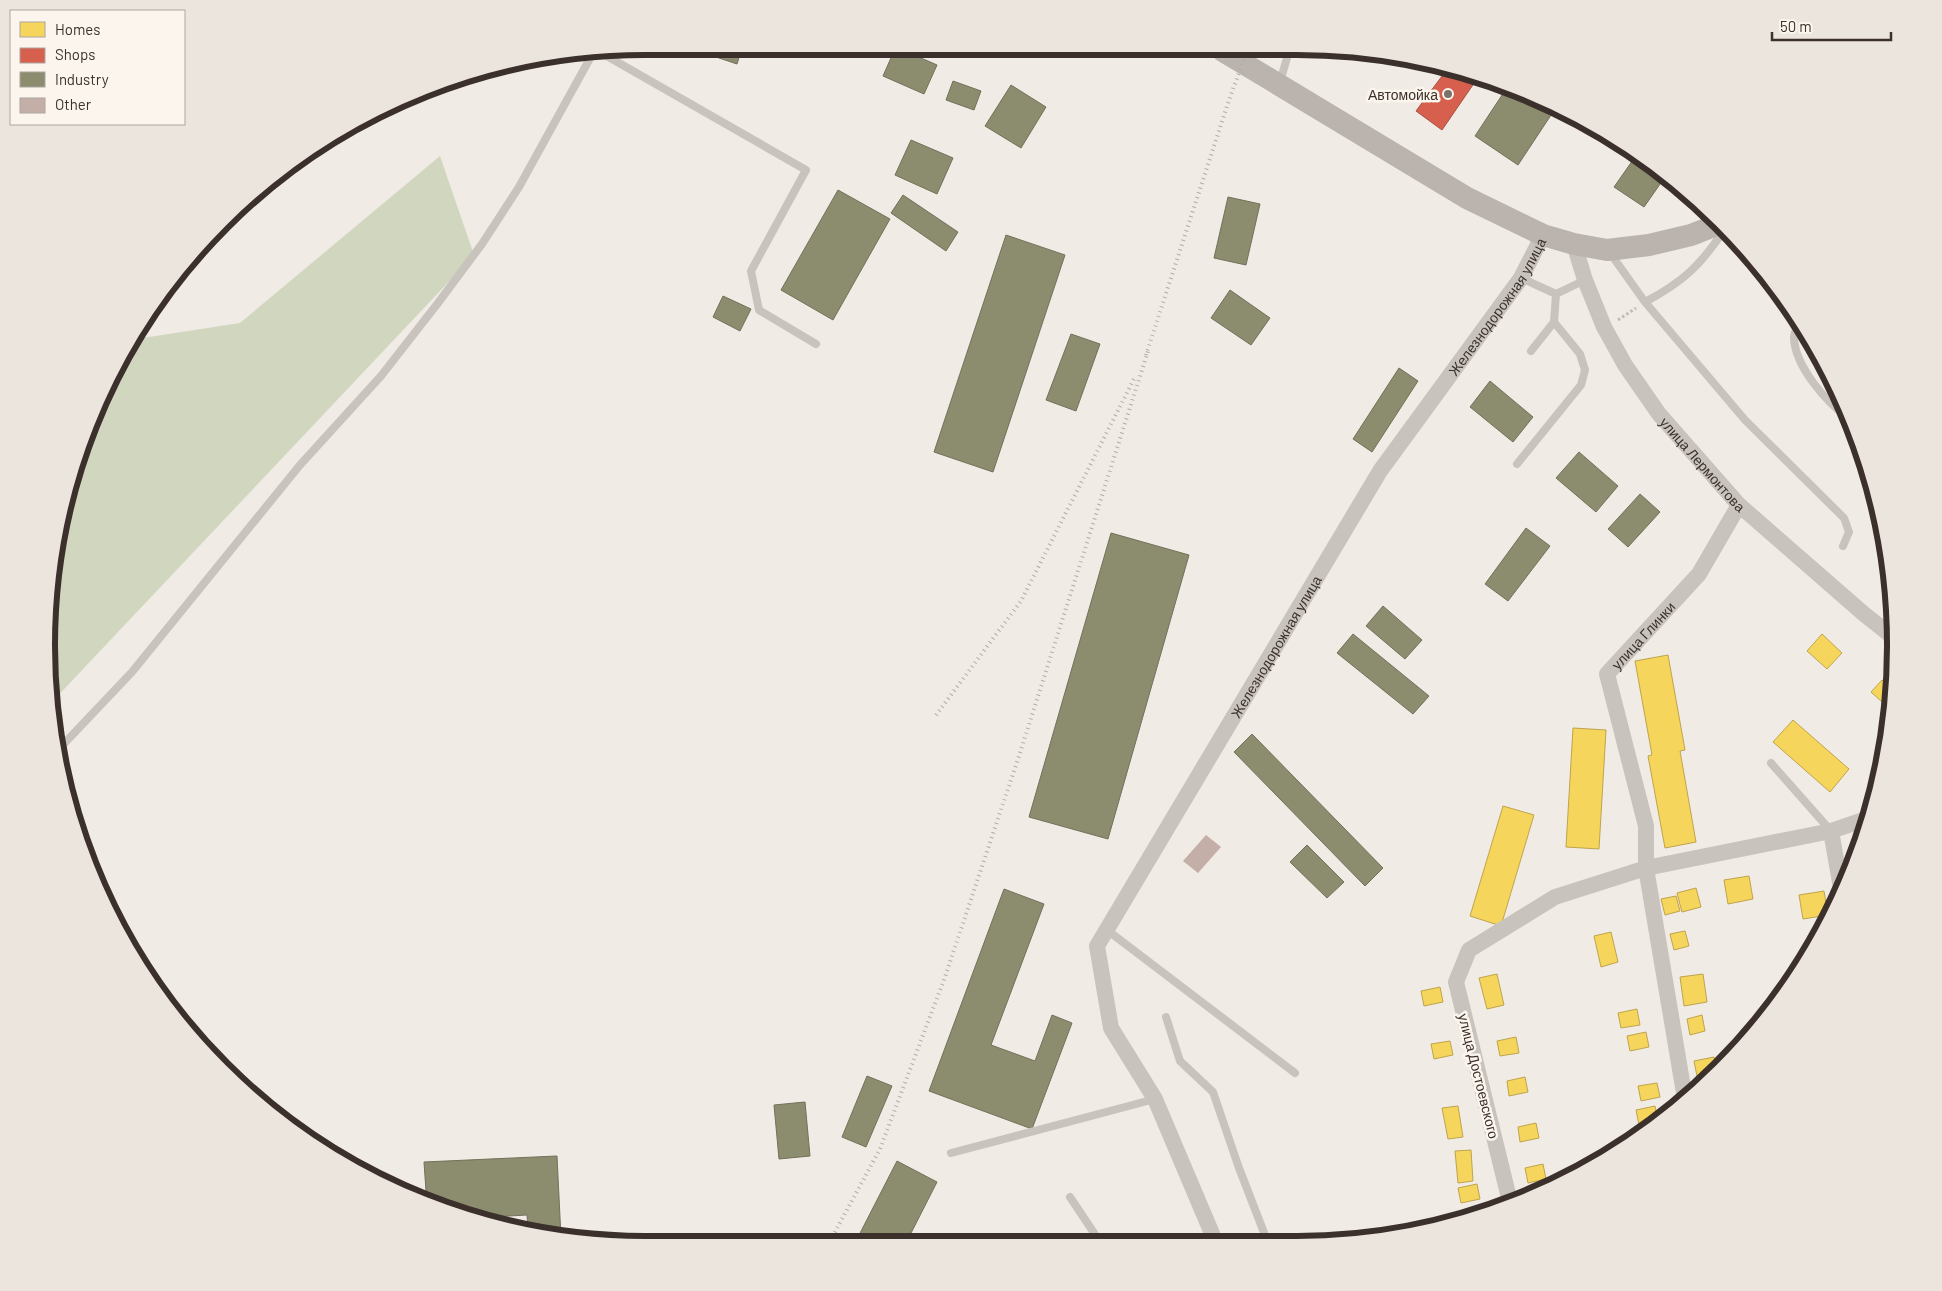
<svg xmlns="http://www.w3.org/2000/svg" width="1942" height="1291" viewBox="0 0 1942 1291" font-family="Barlow,sans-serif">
<rect width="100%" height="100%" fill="#f0ebe5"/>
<!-- green -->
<path fill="#d1d6bf" d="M440,156L474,255L51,703L48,685V606L67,491L92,416L136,339L240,323Z"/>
<!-- homes -->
<path fill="#f6d55c" stroke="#bea44d" d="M1772,281L1786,303L1766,287Z
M1822,634L1842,653L1827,669L1807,651Z
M1668,655L1685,750L1680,751L1696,842L1665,848L1648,756L1652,755L1635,661Z
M1882,680L1892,688L1891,710L1871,692Z
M1793,720L1849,769L1830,792L1773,742Z
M1573,728L1606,730L1599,849L1566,847Z
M1503,806L1534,815L1501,926L1470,916Z
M1749,876L1753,899L1728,904L1724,880Z
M1696,888L1701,907L1682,912L1677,893Z
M1824,891L1828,915L1803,919L1799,895Z
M1676,896L1680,911L1665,915L1661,899Z
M1685,931L1689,946L1674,950L1670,934Z
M1822,931L1815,945L1814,948L1811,933Z
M1611,932L1618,962L1601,967L1594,936Z
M1497,974L1504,1005L1487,1009L1479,978Z
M1703,974L1707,1002L1684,1006L1680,977Z
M1440,987L1443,1002L1424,1006L1421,991Z
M1637,1009L1640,1025L1621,1028L1618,1013Z
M1702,1015L1705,1031L1690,1035L1687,1019Z
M1646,1032L1649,1047L1630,1051L1627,1036Z
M1516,1037L1519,1053L1500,1056L1497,1041Z
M1450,1041L1453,1055L1434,1059L1431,1044Z
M1714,1057L1717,1069L1699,1086L1694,1061Z
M1525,1077L1528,1092L1509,1096L1507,1081Z
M1657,1083L1660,1097L1641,1101L1638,1086Z
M1458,1106L1463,1137L1448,1139L1442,1108Z
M1655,1106L1658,1121L1639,1125L1636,1110Z
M1536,1123L1539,1138L1520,1142L1518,1127Z
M1471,1150L1473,1181L1458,1183L1455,1151Z
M1543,1164L1546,1179L1528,1183L1525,1168Z
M1477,1184L1480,1199L1461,1203L1458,1188Z"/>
<!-- shops -->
<path fill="#d6604d" stroke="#a85243" d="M1448,68L1479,76L1442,130L1416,111Z"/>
<!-- industry -->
<path fill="#8c8c6e" stroke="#74705a" d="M698,51H741L737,64Z
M894,51H905L937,65L924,94L883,76Z
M953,81L981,91L974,110L946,100Z
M1011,85L1046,107L1021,148L985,126Z
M1508,86L1557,106L1518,165L1475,136Z
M911,140L953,158L937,194L895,175Z
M1635,157L1665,177L1644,207L1614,187Z
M838,190L890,219L833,320L781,290Z
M903,195L958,232L946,251L891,213Z
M1228,197L1260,204L1246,265L1214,258Z
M1006,235L1065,255L993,472L934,452Z
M1230,290L1270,318L1251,345L1211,318Z
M723,296L751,309L740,331L713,317Z
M1071,334L1100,344L1076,411L1046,400Z
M1399,368L1418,381L1372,452L1353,439Z
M1490,381L1533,417L1513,442L1470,407Z
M1579,452L1618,486L1596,512L1556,478Z
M1640,494L1660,512L1628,547L1608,529Z
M1526,528L1550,546L1508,601L1485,584Z
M1111,533L1189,555L1108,839L1029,817Z
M1383,606L1422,640L1405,659L1366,626Z
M1353,634L1429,696L1413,714L1337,653Z
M1252,734L1383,868L1365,886L1234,752Z
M1307,845L1344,882L1327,898L1290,862Z
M1004,889L1044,904L991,1045L1035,1061L1052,1015L1072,1023L1032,1129L929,1091Z
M867,1076L892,1086L866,1147L842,1137Z
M805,1102L810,1156L779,1159L774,1105Z
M557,1156L561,1238L528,1230L527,1215L473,1218L453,1213L402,1192L426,1191L424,1162Z
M897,1161L937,1182L907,1241H856Z"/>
<!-- building -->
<path fill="#c3afa7" d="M1206,835L1221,847L1198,873L1183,861Z"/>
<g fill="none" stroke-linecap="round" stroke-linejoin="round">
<!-- path -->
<path stroke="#c2bbb6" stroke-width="3" stroke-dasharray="2.5 2.5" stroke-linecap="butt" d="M1618,320L1636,308"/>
<!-- service -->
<path stroke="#c9c3be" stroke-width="8" d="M598,51L806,170L751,271L759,310L816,344
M1280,82L1289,51
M1610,253L1645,302L1745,420L1844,518L1849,532L1843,546
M1521,278L1556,294L1585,280
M1645,302C1683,282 1701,265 1724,230
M1798,323C1797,327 1794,333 1794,338C1795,366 1826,402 1848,418
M1531,351L1554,322
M1517,464L1581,385L1585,370L1580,354L1554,322L1556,294
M58,750L132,672L300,465L381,376L438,303L482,244L519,187L594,51
M1771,763L1831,831
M1107,930L1295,1073
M1166,1017L1180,1061L1213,1092L1239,1168L1268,1243
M951,1153L1155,1099
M1070,1197L1100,1242"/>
<!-- minor -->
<g stroke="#c9c3be" stroke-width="16">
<path id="s1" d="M1574,244L1585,280L1604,327L1625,365L1659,414L1739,505L1864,614L1893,637"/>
<path d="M1831,831L1841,888"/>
<path id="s2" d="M1685,1099L1646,868V826L1607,674L1699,574L1739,505"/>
<path d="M1510,1202L1456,982L1469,950L1555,897L1646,868L1831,831L1869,818"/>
<path id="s3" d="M1216,1243L1155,1099L1111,1028L1097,946L1380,471L1521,278L1543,235"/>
</g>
<!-- secondary -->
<path stroke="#bab3ae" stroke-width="22" d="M1223,51L1467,198L1543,235L1574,244L1607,250L1649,245L1691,235L1719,224"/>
<!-- rail -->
<path stroke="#b1aca8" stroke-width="4" stroke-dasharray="1 4" stroke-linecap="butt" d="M1146,355L1229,100L1247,51
M936,715L1021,601L1135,377
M830,1241L880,1149L945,977L1018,759L1149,348"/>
</g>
<!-- markers -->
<circle fill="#7a716c" stroke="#fbf5ee" stroke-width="2" cx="1448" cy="94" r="5"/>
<g text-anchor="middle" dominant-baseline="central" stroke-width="5" stroke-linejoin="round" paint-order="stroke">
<!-- poi labels -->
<g font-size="14" fill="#3b302b" stroke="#fbf5ee" text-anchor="end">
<text x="1438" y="94">Автомойка</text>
</g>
<!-- street labels -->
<g font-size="14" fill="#3b302b" stroke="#fbf5ee">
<text stroke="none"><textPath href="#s3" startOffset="1078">Железнодорожная улица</textPath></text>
<text stroke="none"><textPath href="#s1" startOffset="258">улица Лермонтова</textPath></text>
<text stroke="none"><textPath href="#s2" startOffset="486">улица Глинки</textPath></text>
<text stroke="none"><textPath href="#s3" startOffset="672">Железнодорожная улица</textPath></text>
<text transform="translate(1479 1076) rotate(76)">улица Достоевского</text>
</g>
</g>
<!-- crop -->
<path d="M0 0H1942V1291H0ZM645 55H1297A590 590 0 0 1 1887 645V646A590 590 0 0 1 1297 1236H645A590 590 0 0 1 55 646V645A590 590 0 0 1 645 55Z" fill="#ece5de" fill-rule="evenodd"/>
<path fill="none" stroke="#3b302b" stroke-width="6" d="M645 55H1297A590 590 0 0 1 1887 645V646A590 590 0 0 1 1297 1236H645A590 590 0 0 1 55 646V645A590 590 0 0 1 645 55Z"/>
<!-- legend -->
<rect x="10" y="10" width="175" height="115" fill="#fbf5ee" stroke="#aea6a0"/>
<rect x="20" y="22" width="25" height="15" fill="#f6d55c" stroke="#aea6a0"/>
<text x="55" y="35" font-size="15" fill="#3b302b">Homes</text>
<rect x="20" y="48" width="25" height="15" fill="#d6604d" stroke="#aea6a0"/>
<text x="55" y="60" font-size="15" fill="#3b302b">Shops</text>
<rect x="20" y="72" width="25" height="15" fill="#8c8c6e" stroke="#aea6a0"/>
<text x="55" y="85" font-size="15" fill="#3b302b">Industry</text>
<rect x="20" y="98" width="25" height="15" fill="#c3afa7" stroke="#aea6a0"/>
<text x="55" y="110" font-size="15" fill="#3b302b">Other</text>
<!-- scale -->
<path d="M1772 32v8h119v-8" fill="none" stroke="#3b302b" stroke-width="2.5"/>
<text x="1780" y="32" font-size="15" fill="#3b302b" stroke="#fbf5ee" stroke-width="4" paint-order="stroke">50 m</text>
</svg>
